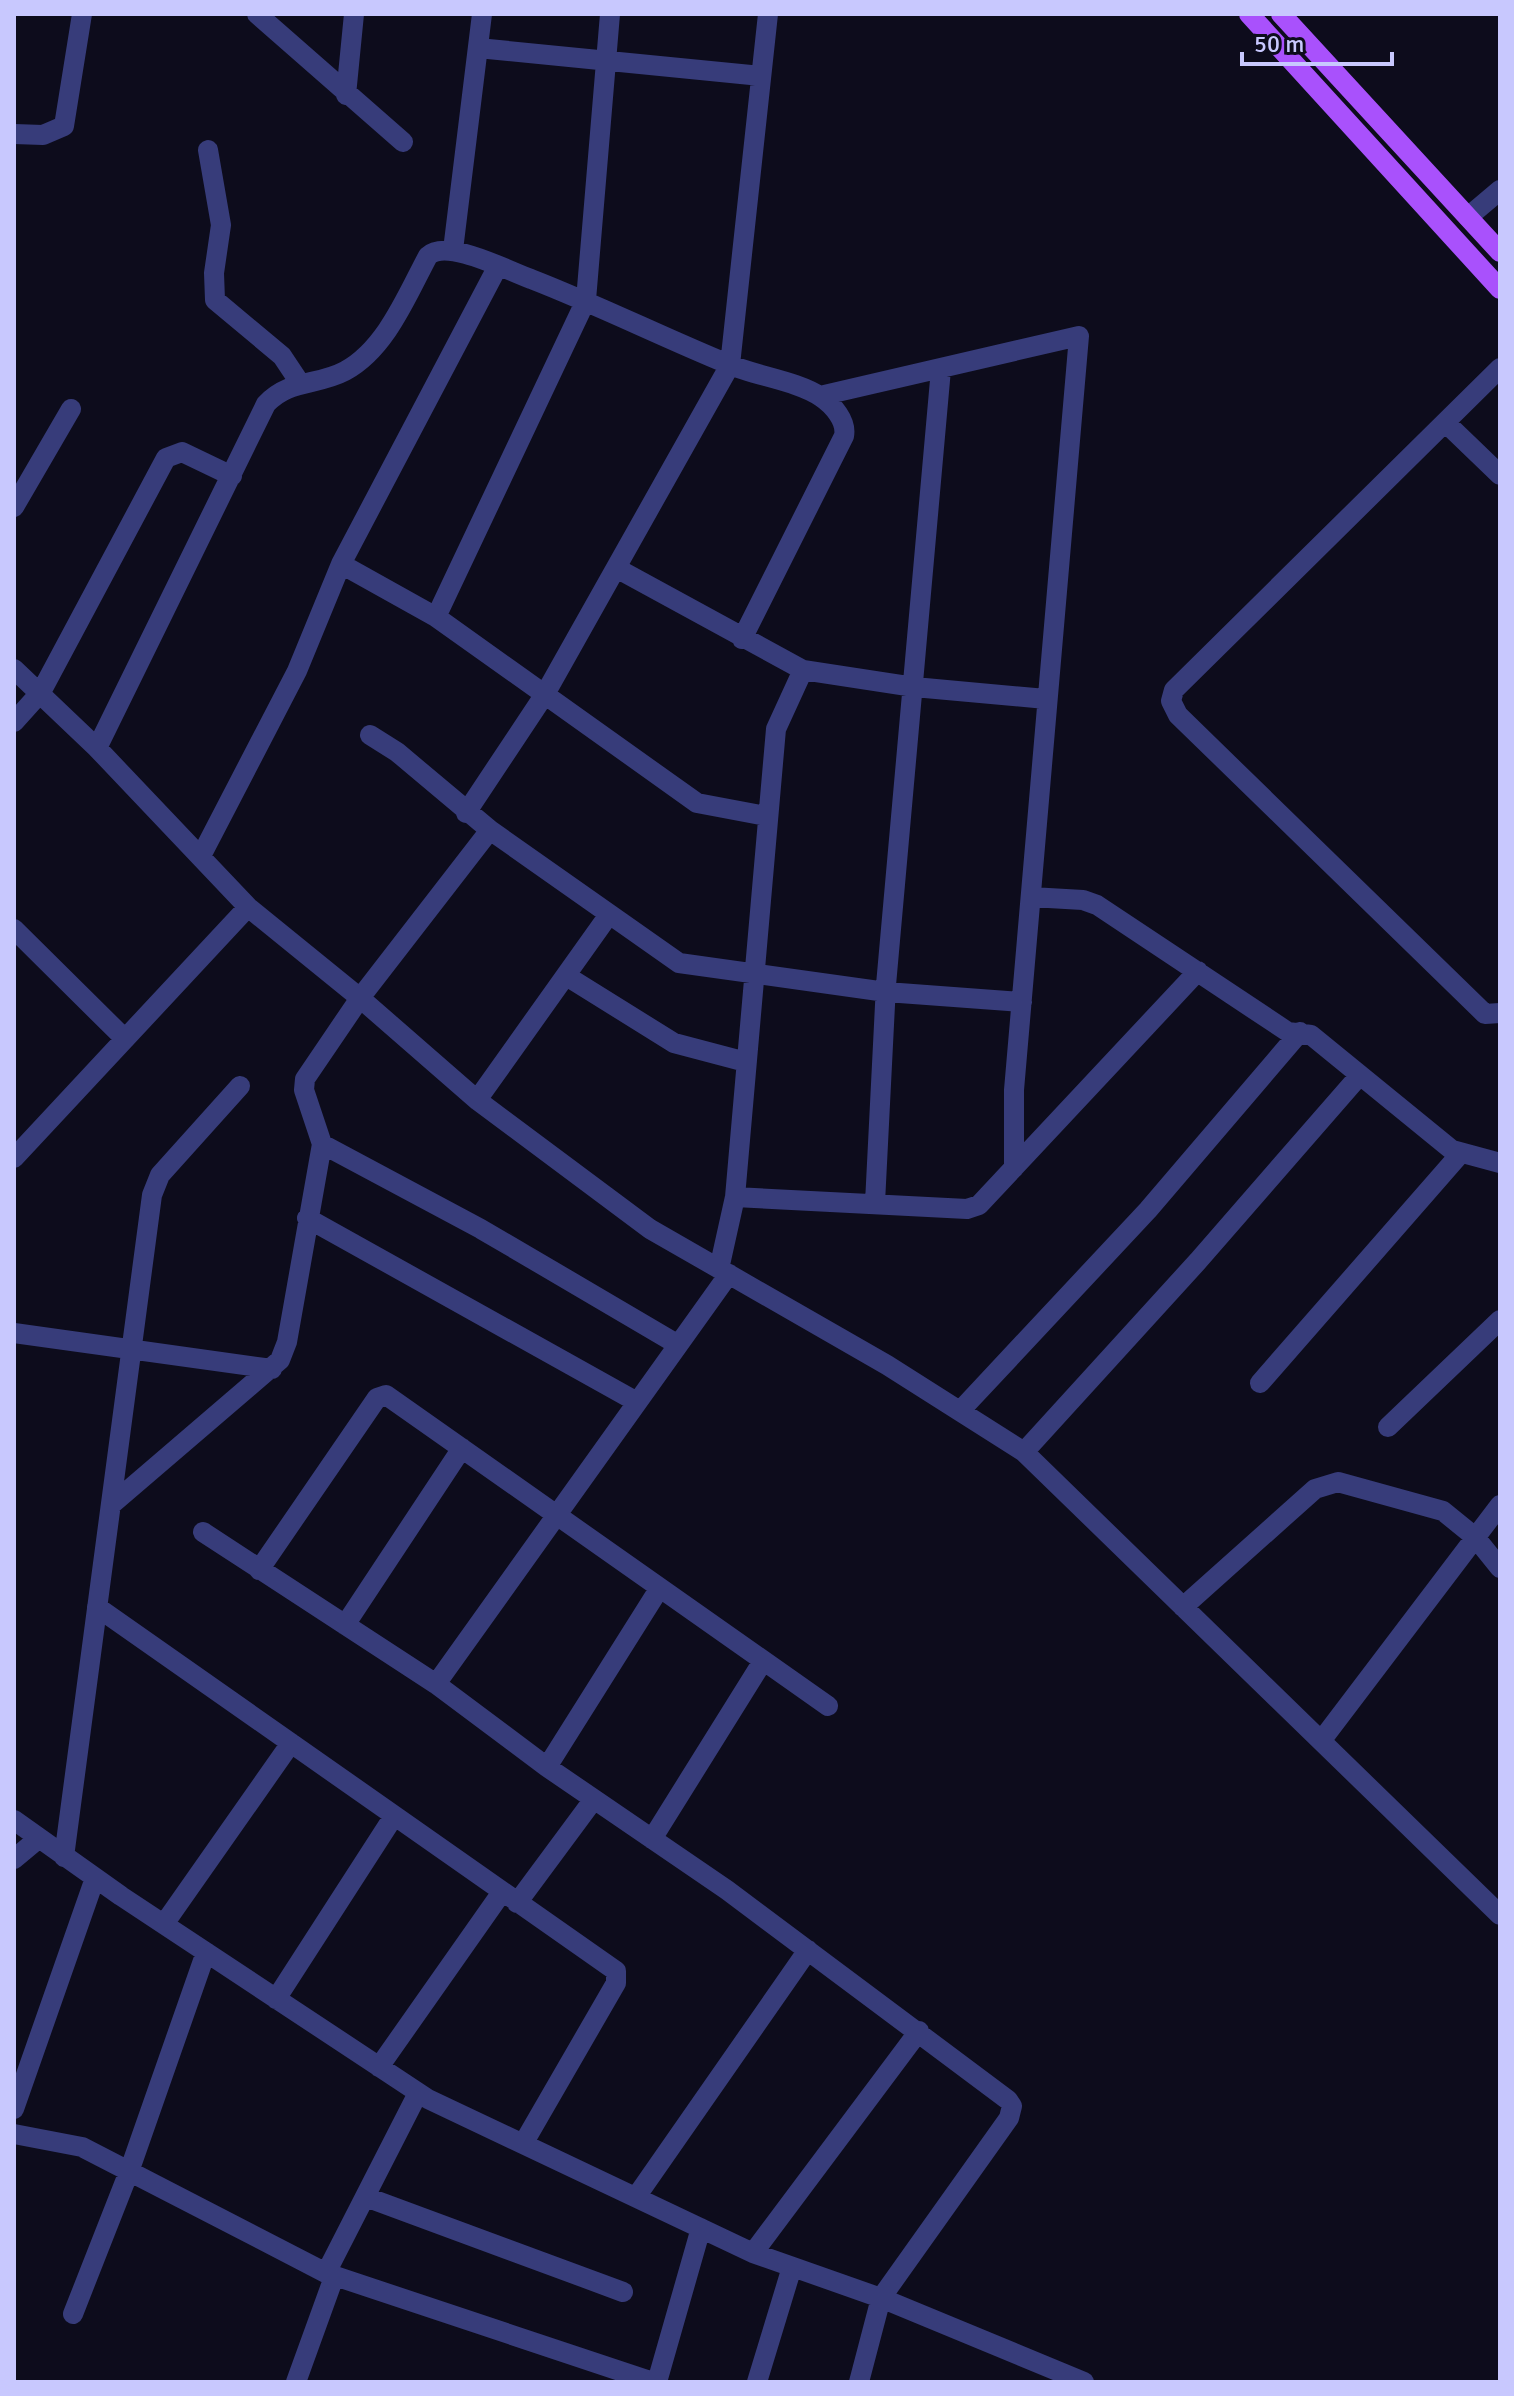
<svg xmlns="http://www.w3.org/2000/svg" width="1514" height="2396" viewBox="0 0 1514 2396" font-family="Signika,sans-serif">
<rect width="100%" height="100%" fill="#0d0c1c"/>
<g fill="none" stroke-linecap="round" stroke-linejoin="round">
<!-- minor -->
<path stroke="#373c7a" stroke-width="20" d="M257,14L403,142
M478,48L761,76
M346,95L354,14
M14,134L43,135L64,126L82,14
M208,150L221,225L214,273L215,300L282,356L300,383
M1468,217L1500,190
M453,250L482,14
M1500,368L1174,690L1171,701L1178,715L1485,1014L1500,1013
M820,396L1079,336L1014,1090V1168
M1446,423L1500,475
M14,507L71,409
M341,564L436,617L697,803L766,816
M618,569L803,670L914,687L1046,699
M436,617L586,300L610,14
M14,669L97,748L248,907L360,998L477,1100L650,1229L887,1365L1024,1452L1500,1915
M14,722L41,692L166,458L182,452L232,476
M370,735L397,752L490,830L679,963L886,992L1022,1002
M97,748L266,404C289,379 317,386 345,371C386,349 407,295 428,256C447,238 508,271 531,279C598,305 662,337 728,364C755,376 798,381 821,397C833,405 847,421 844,436L742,639
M466,813L545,694L730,365L768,14
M201,856L297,671L341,564L498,266
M1031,897L1083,900L1097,905L1288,1032L1311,1035L1452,1150L1500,1163
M14,929L125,1039
M568,977L674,1043L746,1062
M477,1100L608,916
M322,1144L481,1229L677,1344
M14,1158L248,907
M735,1197L967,1209L979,1205L1198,971
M875,1203L886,985L941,369
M307,1218L637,1402
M719,1269L735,1197L776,729L803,670
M14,1333L272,1369
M1260,1383L1461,1153
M960,1411L1148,1210L1300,1032
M1388,1427L1500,1320
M1024,1452L1198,1261L1360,1075
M111,1505L280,1360L287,1342L322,1144L304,1090L305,1079L360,998L490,830
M203,1532L436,1684L547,1767L727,1890L1008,2100L1012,2106L1009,2118L881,2298L859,2382
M259,1570L377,1398L386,1395L828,1706
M97,1607L616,1971V1983L523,2144
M1183,1607L1315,1489L1338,1482L1443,1511L1475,1537L1500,1568
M345,1625L462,1448
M436,1684L729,1274
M1321,1741L1500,1505
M547,1767L659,1589
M14,1820L121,1896L428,2099L753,2253L881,2298L1084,2382
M652,1839L763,1661
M64,1857L152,1195L160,1175L240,1086
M14,1859L38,1839
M517,1903L594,1799
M164,1924L291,1743
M276,1999L394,1816
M379,2067L502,1892
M14,2109L95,1878
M14,2134L82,2147L326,2273L653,2382
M366,2197L623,2292
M636,2197L808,1950
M753,2253L919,2031
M326,2273L418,2093
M73,2314L130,2169L206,1952
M296,2382L334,2277
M657,2382L701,2228
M757,2382L792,2267"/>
<!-- major -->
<path stroke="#a951fc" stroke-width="20" d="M1249,14L1500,289
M1281,14L1500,252"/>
</g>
<!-- border -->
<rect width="1514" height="2396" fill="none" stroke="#c8c8fe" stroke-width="32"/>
<!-- scale -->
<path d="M1242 52v12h150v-12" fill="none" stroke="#c8c8fe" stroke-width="4"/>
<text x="1254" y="52" font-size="24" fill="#c8c8fe" stroke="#0d0c1c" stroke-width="6" paint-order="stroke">50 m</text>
</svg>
